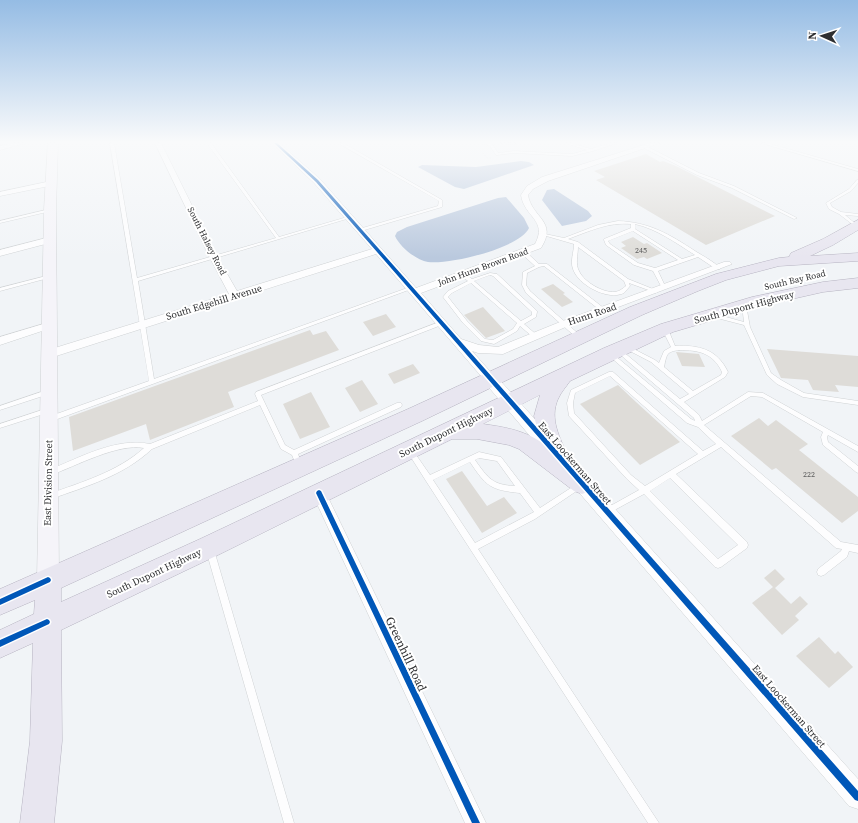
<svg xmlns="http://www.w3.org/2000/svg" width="858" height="823" viewBox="0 0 858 823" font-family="'Source Serif 4',serif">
<rect width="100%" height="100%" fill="#f1f4f7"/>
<!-- water -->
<path fill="#bac9de" d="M521,161L529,162L534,165L464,189L455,187L418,167L422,165L476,167Z
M554,189L588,211L592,216L586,221L562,226L542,200L547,190Z
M506,197L524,218L529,228C520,248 449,265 428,262C416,260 400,247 395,236L397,232L407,227L498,198Z"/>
<!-- building -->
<path fill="#dedcd8" d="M646,154L660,162L663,161L676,166L775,216L706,245L596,180L605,177L594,171Z
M633,237L644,244L647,243L662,253L647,259L644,257L637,259L621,248L626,246L621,242Z
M553,284L565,293L563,294L573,302L562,307L541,289Z
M483,307L505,331L486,338L464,315Z
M386,314L396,327L373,336L363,322Z
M310,330L313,335L326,331L339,350L228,392L234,407L150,440L146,424L73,451L69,417Z
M767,349L858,356V387L835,385L839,392L813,390L808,380L781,378Z
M676,352L699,354L705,367L682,366Z
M413,364L420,373L394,384L388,374Z
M362,380L378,404L360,412L345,388Z
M618,385L636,402L680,442L640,465L580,404Z
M311,392L330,427L300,439L283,404Z
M759,418L768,426L776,420L808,444L799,450L858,497V511L842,523L776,468L772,470L731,436Z
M462,471L487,506L504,497L517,513L482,533L446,479Z
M775,569L785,579L775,588L791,604L800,596L808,604L795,616L799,620L782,635L752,603L773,587L764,578Z
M819,637L835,654L838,651L853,667L829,688L796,656Z"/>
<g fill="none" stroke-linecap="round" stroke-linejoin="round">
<defs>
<path id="service" d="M110,143H114L137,278L276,238L207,143H211L279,237L347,217L350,218L138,281L154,379L410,287H412L414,288L52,421H48L47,419L48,417L149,381Z
M338,143H343L442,200V207L361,231H359V229L438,206L439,201Z
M482,143L492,144L498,153L514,151L572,154L587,150L565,143H571L591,149L611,143H617L593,151L572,156L514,153L497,155H496L490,146Z
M501,143H516L514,144Z
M761,143H767L858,169V171Z
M644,146H646L699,173L734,186L797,218L794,219L732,188L697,175L644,148Z
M857,180H858V183L851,191L830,203L832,207L841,212L858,214V216L845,215L857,225V227H856L839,214L829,209L826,203L849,189Z
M50,209L52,210L51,211L0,223V221Z
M618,221C649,222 669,234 695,251C703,256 713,261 720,268V269H716L698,257L658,271L666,288L664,289L662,288L653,271L634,265L606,245L604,240V239L631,228V224C608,222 590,231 568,239L578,242L628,279L658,291L656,293L654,292L629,283L630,286C628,288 626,291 624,293C608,301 578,285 573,269C570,261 574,252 574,244L543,235L545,234L564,238L598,225ZM635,224C657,229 676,243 695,255L682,259L635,229ZM633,231L678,260L655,268L638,263L610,244L608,241ZM578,247L624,281L626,286C622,289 620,291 615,292C603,293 584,282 579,271C575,264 578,255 578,247Z
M522,252H526L539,264H547L605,309V311H601L544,266L539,267L527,273L526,285L530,291L582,337L583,338L582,339H578L526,293L522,285L523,272L535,266L522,254Z
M460,273H464L472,279L490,273L497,274L537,311V312L536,317L524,324L538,336L539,337L538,338H534L520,326L517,331L496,343L494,344L481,341L463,323L443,297L448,291L468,281L460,275ZM490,275L493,276L532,312V315L521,321L474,281ZM471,283L517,323L513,329L493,340L485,339L467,321L448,297L452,293Z
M50,275H52V277L0,291V288Z
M744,303L746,305L750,327L771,373L781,380L804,393L858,401V405L803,397L777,384L767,375L744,325L713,317L712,316L715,314L744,322L742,305Z
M442,321L444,322V324L261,395L285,445L294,450L397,403H401L402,405L401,407L298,454L302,465L301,467L299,468L297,467L292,455L281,449L260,405L152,449C123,476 87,486 51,499L49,498L48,496L49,494C82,482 117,472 144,448C118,443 76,466 51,475L49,474L48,472L49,470C79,458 116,437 150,444L258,401L255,394L256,392Z
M665,327L668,329L675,346C699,345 717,349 728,372L725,377L684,402L699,415L702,421L748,392L763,393L858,446V452L828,435L827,437L828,442L858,466V473L856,472L823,445L821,437L823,432L762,397L751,396L704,425L841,542L858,545V553L849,551L847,557L824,575L821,576L818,575L817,572L818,569L841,551L842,549L836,548L721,447L676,474L747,542L748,545L747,548L721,567L718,568L715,567L644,494L609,513L607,514L605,513L603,511L605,509L639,490L627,479L569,416L567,403L571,390L609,372H613L703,451L716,444L698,427L687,423L608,355L609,354H613L691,419L695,421L694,418L616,351L617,350H621L680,399L689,394L651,362L624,348L623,347L626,345L628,346L655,360L659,363L664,351L671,347L662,329ZM679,350C699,350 713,353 722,372L721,375L693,391L664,367C667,354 666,352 679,350ZM610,376L698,454L645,486L631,475L574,413L573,403L575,393ZM670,478L738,545L718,559L650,491Z
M47,390L50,392L49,394L0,410V406Z
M48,408H50L51,410L50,412L0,428V424Z
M410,448L412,449L430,475L479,452L501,457L540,508L577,484L579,483L581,484L582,486L581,488L535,519L478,549L659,823H648L426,481L407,451L408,449ZM479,458L497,461L515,486C492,485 488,478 475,460ZM470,462C486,486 490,490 520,493L534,512L475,543L433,480Z
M210,546L213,547L214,550L294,823H284L206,550L207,547Z"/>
<path id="minor" d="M13,143H26L0,150V146Z
M155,143H161L218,258L237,291L372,249L314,183L272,143H279L320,179L416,288L535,244C548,220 524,217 521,195L527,186L542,177L650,143H660L548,181L533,189L528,195C532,218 558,221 541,248L421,293L461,339L479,345L498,347L560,322L724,262H730L732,264L568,326L503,354L478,353L472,351L495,377L497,380L495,383H487L376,254L53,357H45L44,354L45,351L229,294L210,258Z
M51,181H54V185L0,196V192Z
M50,237L53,238V242L0,256V250Z
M50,322L55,325L54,327L0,345V337Z
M319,487L324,489L486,823H465L312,493L314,489Z"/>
<path id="tertiary" d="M491,375L496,376L558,445L560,450L558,455L552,457L546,455L486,384L484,380L486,376Z
M576,470L582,472L858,779V809L849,806L570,482L568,477L570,472Z"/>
<path id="secondary" d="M48,143H58L56,210L59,580L56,588L48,591L40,588L37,580L44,210Z"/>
<path id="trunk" d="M858,220V230L833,245L810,256L858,253V261L779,266L726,280L698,291L642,315L422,421L61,588V602L200,539L604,348L661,324L752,297L823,282L858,278V288L823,292L761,306L673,332L570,381C566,387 561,392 558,399C549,419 560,438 568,456L566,460L590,477L593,484L590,491L582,494L574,491L519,449L509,445L477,439H452L218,555L61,630L62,741L54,823H20L30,741L33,643L0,658V630L34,614L35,600L0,615V589L408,409L630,307L716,274L779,258L789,257L791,253L823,239ZM540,395L534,416L541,442C523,430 504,427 483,424Z"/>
</defs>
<!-- service casing -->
<use href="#service" stroke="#cfd2d4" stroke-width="1"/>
<!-- minor casing -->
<use href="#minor" stroke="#cfd2d4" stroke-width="1"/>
<!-- tertiary casing -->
<use href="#tertiary" stroke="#cfd2d4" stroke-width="1"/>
<!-- secondary casing -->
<use href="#secondary" stroke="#cfd2d4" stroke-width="1"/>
<!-- trunk casing -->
<use href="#trunk" stroke="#b6b3c1" stroke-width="1"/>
<!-- path -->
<path stroke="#dedfe0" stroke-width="1" stroke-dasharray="1 2" stroke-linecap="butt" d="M483,153L487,158H491"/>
<!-- service -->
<use href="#service" fill="#fdfdfe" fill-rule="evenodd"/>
<!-- minor -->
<use href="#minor" fill="#fdfdfe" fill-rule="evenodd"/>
<!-- tertiary -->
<use href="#tertiary" fill="#fdfdfe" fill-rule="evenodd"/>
<!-- secondary -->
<use href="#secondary" fill="#f5f4f9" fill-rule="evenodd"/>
<!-- trunk -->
<use href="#trunk" fill="#e8e6f0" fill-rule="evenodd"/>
<defs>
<path id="cycleway" d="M274,143H277L318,180L858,791V801L855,800L316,182Z
M319,490L321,491L480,823H472L316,493L317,491Z
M48,577L50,578L51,580L50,582L0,605V599Z
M47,619L49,620L50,622L49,624L0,647V640Z"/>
</defs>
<!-- cycleway casing -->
<use href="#cycleway" stroke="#fff" stroke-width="3"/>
<!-- cycleway -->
<use href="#cycleway" fill="#0057b8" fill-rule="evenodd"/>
</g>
<!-- sky -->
<linearGradient id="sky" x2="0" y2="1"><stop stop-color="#95bce4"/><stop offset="0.55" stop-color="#f9fafb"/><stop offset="1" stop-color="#f9fafb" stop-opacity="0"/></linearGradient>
<rect width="858" height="258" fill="url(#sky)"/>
<g text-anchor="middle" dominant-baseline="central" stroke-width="4" stroke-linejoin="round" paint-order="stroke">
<!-- number labels -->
<g font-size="8" fill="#5c5c5c">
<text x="641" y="250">245</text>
<text x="809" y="474">222</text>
</g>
<!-- far-street labels -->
<g font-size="9" fill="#2e2f31" stroke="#fff">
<text transform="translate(207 241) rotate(63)">South Halsey Road</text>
<text transform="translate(483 267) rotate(-20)">John Hunn Brown Road</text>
<text transform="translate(795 280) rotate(-13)">South Bay Road</text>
</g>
<!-- street labels -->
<g font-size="10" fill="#2e2f31" stroke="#fff">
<text transform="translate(214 302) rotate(-17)">South Edgehill Avenue</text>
<text transform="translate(744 307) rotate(-15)">South Dupont Highway</text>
<text transform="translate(592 314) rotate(-19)">Hunn Road</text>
<text transform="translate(446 432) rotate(-26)">South Dupont Highway</text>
<text transform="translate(575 463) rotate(49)">East Loockerman Street</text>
<text transform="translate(48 483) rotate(-89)">East Division Street</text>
<text transform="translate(154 573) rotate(-25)">South Dupont Highway</text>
<text transform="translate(789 706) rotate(49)">East Loockerman Street</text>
</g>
<!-- near-street labels -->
<g font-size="12" fill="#2e2f31" stroke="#fff">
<text transform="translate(406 654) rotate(65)">Greenhill Road</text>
</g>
</g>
<!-- north arrow -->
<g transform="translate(822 36) rotate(273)" stroke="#ffffff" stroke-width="3" paint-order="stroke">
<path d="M0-3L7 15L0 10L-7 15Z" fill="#2e2f31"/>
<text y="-6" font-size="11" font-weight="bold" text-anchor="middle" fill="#2e2f31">N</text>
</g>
</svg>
